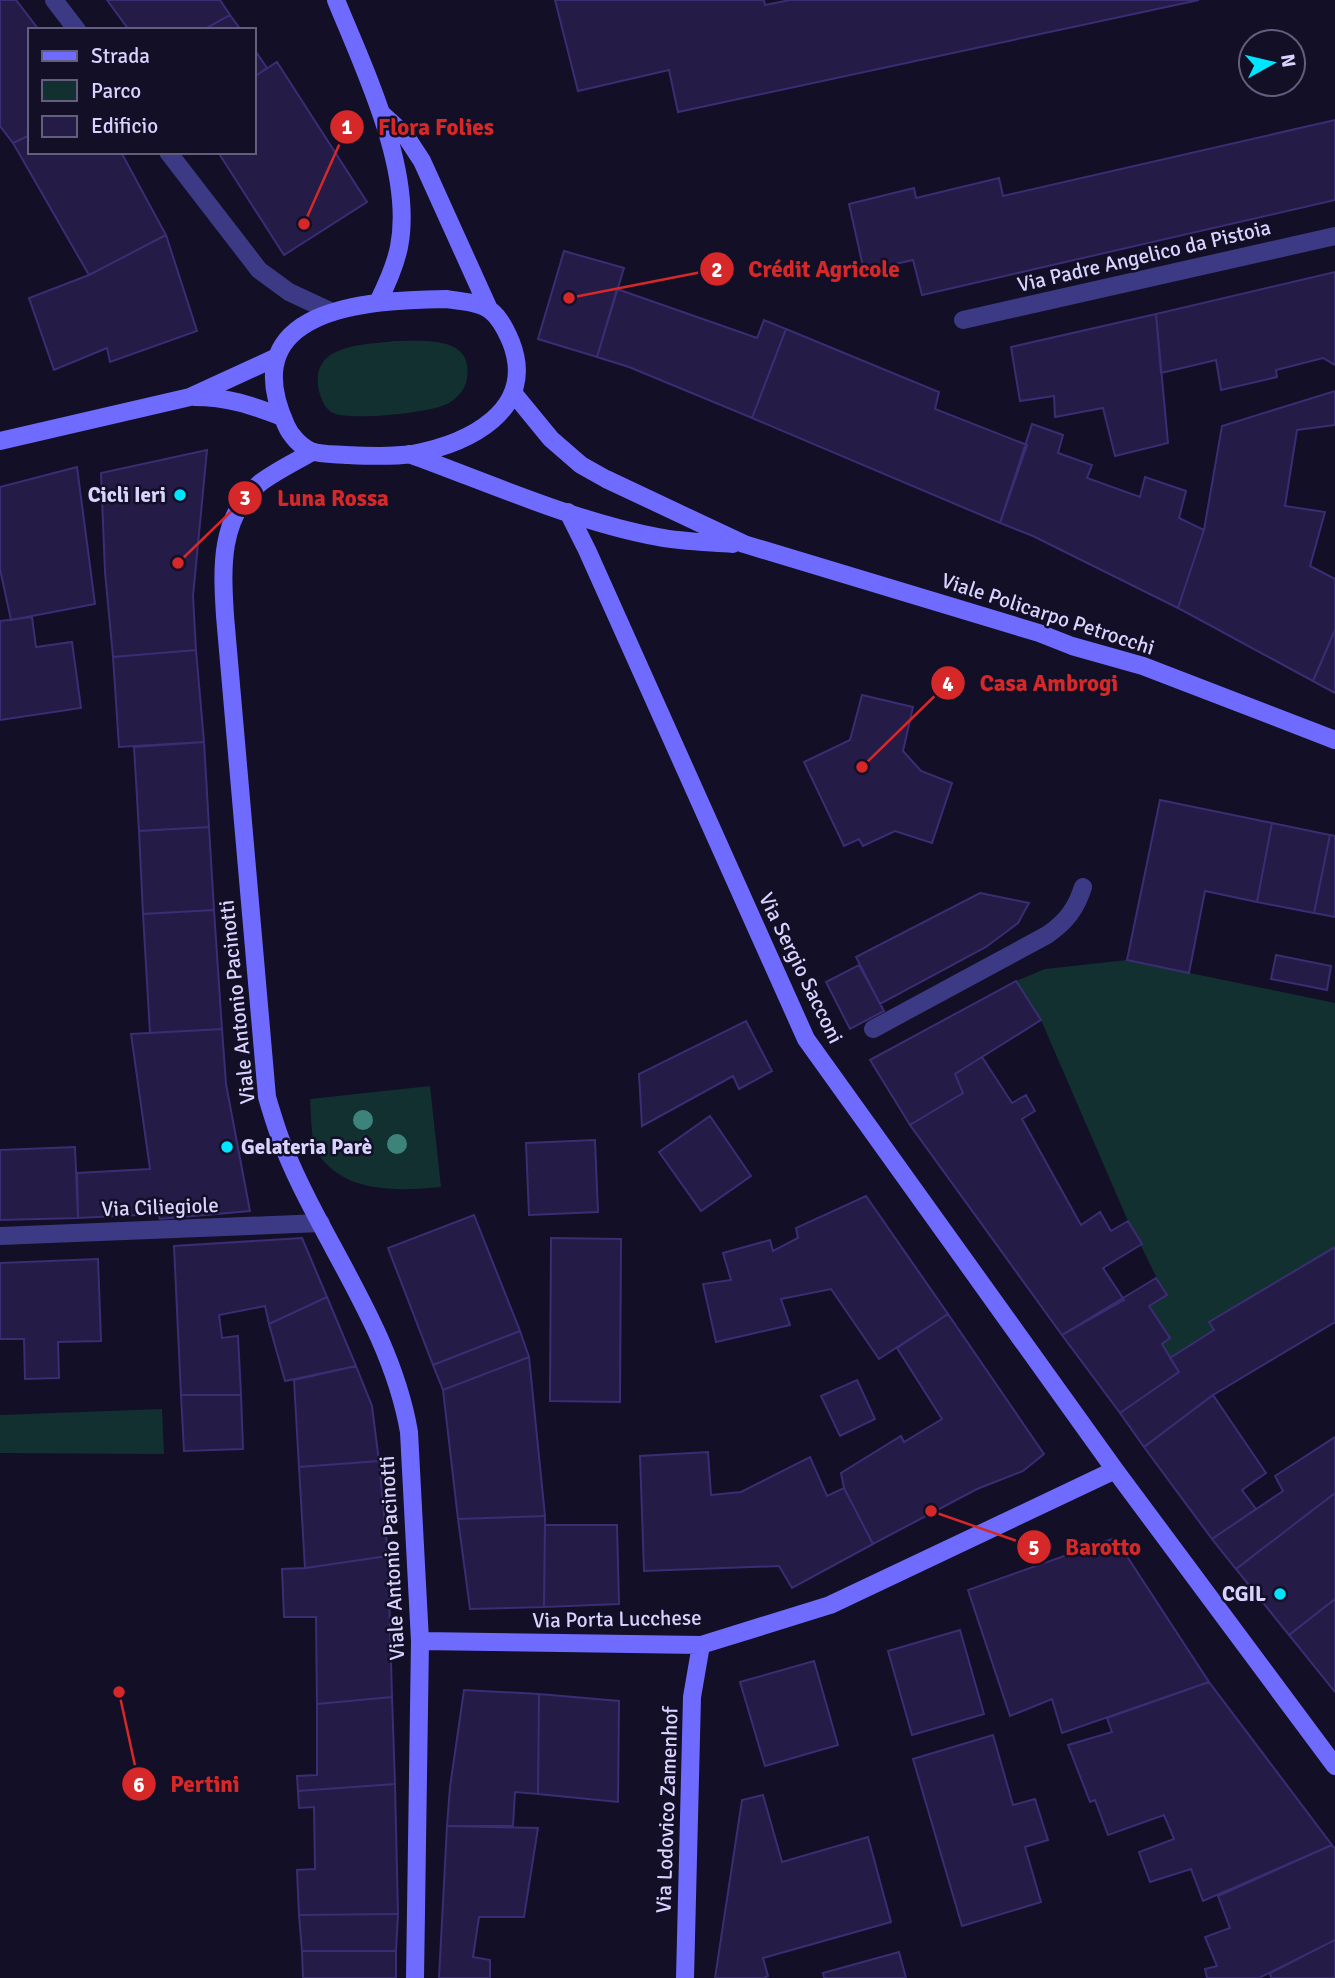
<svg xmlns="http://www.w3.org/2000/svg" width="1335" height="1978" viewBox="0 0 1335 1978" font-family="Signika,sans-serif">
<rect width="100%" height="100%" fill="#130f26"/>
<!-- green -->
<path fill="#12302f" d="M395,341C423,341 474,335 467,378C466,388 459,397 449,403C433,413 350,421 333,413C325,409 321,399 319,391C309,344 362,345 395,341Z
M1127,960L1335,1003V1247L1209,1322L1214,1330L1170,1358L1162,1344L1170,1338L1149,1306L1166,1295C1152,1271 1142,1245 1128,1221L1041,1020L1016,981L1045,969Z
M430,1086L441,1187C399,1191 343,1194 317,1152C311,1143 311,1111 310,1099Z
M162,1409L164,1454L0,1453V1415Z"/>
<!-- building -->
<path fill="#241b47" stroke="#3b2d73" stroke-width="2" d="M0,0H16L39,30H30V135L13,143L0,126Z
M107,0H220L230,15L203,30H129Z
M555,0H764L765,5L790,0H1199L678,112L669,70L578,91Z
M230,15L241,30H203Z
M254,49L267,68L254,77Z
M277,62L367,202L284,255L218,152H254V77Z
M1335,120V200L922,295L913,260L864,271L849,204L914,188L916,198L999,178L1003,196Z
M30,135V152H121L166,235L89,275L13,143Z
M166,235L197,331L110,362L107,348L54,370L29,298L89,275Z
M564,251L624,268L597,357L538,339Z
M1335,272V365L1323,358L1276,370L1277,377L1221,390L1216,360L1161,373L1156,314Z
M617,289L757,338L764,320L786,329L752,418L629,367L597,357Z
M1156,314L1168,443L1115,456L1103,408L1055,417L1054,396L1020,401L1011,347Z
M786,329L939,392L935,409L1027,445L1000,523L752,418Z
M1335,391V425L1297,430L1285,506L1325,512L1310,566L1335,579V630L1313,681L1178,608L1204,530L1222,426Z
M1032,424L1063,435L1058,453L1092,465L1087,478L1140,497L1145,477L1186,491L1179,518L1204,530L1178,608L1033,536L1000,523Z
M207,450L193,596L196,650L113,657L105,572L101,473Z
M77,467L95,604L11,620L0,569V487Z
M32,617L36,647L72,642L81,708L0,720V621Z
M1335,630V693L1313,681Z
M196,650L204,742L119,747L113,657Z
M862,695L913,707L903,751L921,771L952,783L932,843L895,831L863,846L859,839L844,846L804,762L850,740Z
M204,742L209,827L139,831L134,747Z
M1160,800L1272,823L1257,902L1205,891L1189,973L1127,960Z
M1272,823L1330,835L1314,913L1257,902Z
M209,827L214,910L143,914L139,831Z
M1330,835L1335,836V917L1314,913Z
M980,893L1029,903L1018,923L986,947L880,1004L856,957Z
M214,910L222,1029L150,1033L143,914Z
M1276,955L1331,966L1327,990L1271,979Z
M859,965L884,1011L850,1029L826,982Z
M1016,981L1041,1020L955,1074L963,1093L910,1125L870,1060Z
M746,1021L772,1071L739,1089L733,1076L642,1126L639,1074Z
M222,1029L226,1084L250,1211L160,1219L158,1214L78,1218L77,1173L150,1169L131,1034Z
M982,1057L1012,1103L1026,1095L1035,1111L1022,1119L1081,1225L1100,1212L1111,1231L1128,1221L1142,1244L1103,1268L1124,1300L1062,1335L910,1125L963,1093L955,1074Z
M710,1116L751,1176L701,1211L659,1152Z
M595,1140L598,1212L529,1215L526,1143Z
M75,1147L78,1218L0,1220V1150Z
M866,1196L948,1314L879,1359L831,1289L781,1299L790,1325L716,1342L703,1284L731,1280L723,1253L770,1240L773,1251L798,1238L796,1228Z
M474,1215L520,1331L433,1365L388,1248Z
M302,1238L327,1297L269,1324L265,1306L219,1315L222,1338L238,1336L241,1395H181L174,1246Z
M551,1238L621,1239L620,1402L550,1401Z
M1335,1247V1322L1213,1395L1144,1447L1120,1413L1179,1372L1170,1358L1214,1330L1209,1322Z
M98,1259L101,1341L58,1342L59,1378L25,1379L24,1339H0V1263Z
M1156,1278L1167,1295L1149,1306L1170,1338L1162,1344L1179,1372L1120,1413L1062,1335Z
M327,1297L356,1366L285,1381L269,1324Z
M948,1314L1044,1454L1023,1471L977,1489L873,1544L844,1488L841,1473L901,1436L904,1442L942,1419L897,1348Z
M520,1331L529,1357L443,1390L433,1365Z
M529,1357L545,1516L458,1519L443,1390Z
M356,1366L372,1406L379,1461L299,1467L294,1380Z
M857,1380L875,1419L840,1436L821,1396Z
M181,1395H241L243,1449L184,1451Z
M1213,1395L1266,1473L1242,1490L1256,1509L1212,1539L1144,1447Z
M1335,1437V1493L1236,1569L1212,1539L1283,1491L1275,1476Z
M708,1452L711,1495L741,1492L810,1457L827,1496L844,1488L873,1544L792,1588L779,1566L644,1571L640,1456Z
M379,1461L388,1556L305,1568L299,1467Z
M1335,1493V1599L1289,1635L1236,1569Z
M545,1516L544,1607L470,1609L458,1519Z
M545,1525H617L619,1604L544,1607Z
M1115,1538L1209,1682L1062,1733L1052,1699L1010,1716L968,1590Z
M388,1556L392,1697L317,1704L316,1617H284L282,1569L305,1568Z
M1335,1599V1692L1289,1635Z
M960,1630L984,1714L912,1735L888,1651Z
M814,1661L838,1745L765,1766L740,1682Z
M1209,1682L1332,1845L1203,1901L1191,1869L1150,1882L1139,1852L1174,1839L1164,1815L1108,1835L1095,1800L1090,1802L1068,1745L1112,1732L1107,1718Z
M464,1690L539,1694L538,1794L515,1792L513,1826H447L450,1787Z
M539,1694L619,1701L618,1802L538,1794Z
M392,1697L395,1784L298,1791L297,1776L317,1775V1704Z
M993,1735L1013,1805L1035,1799L1048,1840L1025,1847L1041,1902L962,1926L913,1759Z
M395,1784L398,1914L299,1915L297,1870L315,1869L314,1807L299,1808L298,1791Z
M763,1795L782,1862L868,1837L891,1922L763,1958L768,1976L764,1978H715L742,1800Z
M447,1826L538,1828L524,1917H479L473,1957L490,1960V1978H439Z
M1332,1845L1335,1849V1940L1259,1978H1207L1205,1969L1217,1966L1205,1937L1230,1928L1218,1896Z
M398,1914L396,1951H302L299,1915Z
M1335,1940V1978H1271L1270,1973Z
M302,1951H396V1978H303Z
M899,1952L906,1978H824L823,1973Z"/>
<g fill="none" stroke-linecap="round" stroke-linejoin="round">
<!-- lane -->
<path stroke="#3d3a85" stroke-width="18" d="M873,1029L1047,935C1066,922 1076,909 1083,887"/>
<!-- street -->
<path stroke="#3d3a85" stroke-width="18" d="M54,0L77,30
M168,152L259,270L289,292L332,312
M963,320L1335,236
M0,1236L321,1223"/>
<!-- secondary -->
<path stroke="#6f6bff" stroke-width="18" d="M336,0C364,69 414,171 399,247C395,267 387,284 378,302
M383,115L405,135L422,161L488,307
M446,299C484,304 495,304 511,342C538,411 467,444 412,454C392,457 368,456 348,455C337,454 321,455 311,451C301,447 290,435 286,425C233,308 366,300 446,299Z
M514,394L551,439L581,465L606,479L744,544L1039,633L1072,646L1143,666L1335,740
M194,397C228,397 251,405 282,417
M0,441L190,397L277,357
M312,452C295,462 276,471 260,483C219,517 222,568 225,616L267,1097C272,1114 277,1131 284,1148C323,1244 391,1328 409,1432L420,1641L415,1978
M409,454C489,483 576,522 658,537C683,542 708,542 733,544
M568,512L587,550L806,1039L1115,1470L1335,1766
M420,1641L701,1645L830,1605L1115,1470
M685,1978L692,1697L701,1645"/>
</g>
<!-- trees -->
<g fill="#3d827b">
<circle cx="363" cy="1120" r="10"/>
<circle cx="397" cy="1144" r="10"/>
</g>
<!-- markers -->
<g fill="#00e5ff" stroke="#130f26" stroke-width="2.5">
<circle cx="180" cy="495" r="7"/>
<circle cx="227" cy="1147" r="7"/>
<circle cx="1280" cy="1594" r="7"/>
</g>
<g text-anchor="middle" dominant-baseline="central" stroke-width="5" stroke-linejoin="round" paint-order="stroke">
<!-- street labels -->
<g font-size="21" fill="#d9d4ff" stroke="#130f26">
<text transform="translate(1144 256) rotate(-13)">Via Padre Angelico da Pistoia</text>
<text transform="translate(1048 614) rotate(18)">Viale Policarpo Petrocchi</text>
<text transform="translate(801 968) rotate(64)">Via Sergio Sacconi</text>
<text transform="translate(237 1002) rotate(-96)">Viale Antonio Pacinotti</text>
<text transform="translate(160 1207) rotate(-2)">Via Ciliegiole</text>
<text transform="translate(392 1558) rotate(-93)">Viale Antonio Pacinotti</text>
<text transform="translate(617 1619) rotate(-1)">Via Porta Lucchese</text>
<text transform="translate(667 1810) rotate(-88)">Via Lodovico Zamenhof</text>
</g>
<!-- poi labels -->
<g font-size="21" font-weight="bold" fill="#d9d4ff" stroke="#130f26" text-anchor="end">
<text x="166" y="495">Cicli Ieri</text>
<text x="241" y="1147" text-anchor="start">Gelateria Parè</text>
<text x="1266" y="1594">CGIL</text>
</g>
</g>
<!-- callouts -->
<path fill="none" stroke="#d62828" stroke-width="2.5" d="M304 224L347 127M569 298L717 269M178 563L245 498M862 767L948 683M931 1511L1034 1547M119 1692L139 1784"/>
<g fill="#d62828" stroke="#130f26" stroke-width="2.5">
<circle cx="304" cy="224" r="7"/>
<circle cx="569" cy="298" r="7"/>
<circle cx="178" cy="563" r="7"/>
<circle cx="862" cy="767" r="7"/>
<circle cx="931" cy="1511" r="7"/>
<circle cx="119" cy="1692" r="7"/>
<circle cx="347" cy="127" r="18"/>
<circle cx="717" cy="269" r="18"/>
<circle cx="245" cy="498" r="18"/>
<circle cx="948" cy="683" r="18"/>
<circle cx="1034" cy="1547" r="18"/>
<circle cx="139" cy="1784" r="18"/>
</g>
<g font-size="21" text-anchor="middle" font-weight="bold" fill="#fff">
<text x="347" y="134">1</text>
<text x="717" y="277">2</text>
<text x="245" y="505">3</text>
<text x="948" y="691">4</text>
<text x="1034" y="1555">5</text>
<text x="139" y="1792">6</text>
</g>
<g font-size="23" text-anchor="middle" font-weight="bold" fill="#d62828" stroke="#130f26" stroke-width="5" stroke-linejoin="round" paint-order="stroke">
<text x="436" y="135">Flora Folies</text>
<text x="824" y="277">Crédit Agricole</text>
<text x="333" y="506">Luna Rossa</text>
<text x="1049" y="691">Casa Ambrogi</text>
<text x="1103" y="1555">Barotto</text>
<text x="205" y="1792">Pertini</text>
</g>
<!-- legend -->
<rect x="28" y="28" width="228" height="126" fill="#130f26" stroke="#625e7d" stroke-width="2"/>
<rect x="42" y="51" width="35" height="10" fill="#6f6bff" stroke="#625e7d" stroke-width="2"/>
<text x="91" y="63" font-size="21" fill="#d9d4ff">Strada</text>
<rect x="42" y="80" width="35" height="21" fill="#12302f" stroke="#625e7d" stroke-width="2"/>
<text x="91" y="98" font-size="21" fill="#d9d4ff">Parco</text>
<rect x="42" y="116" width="35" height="21" fill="#241b47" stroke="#625e7d" stroke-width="2"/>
<text x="91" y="133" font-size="21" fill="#d9d4ff">Edificio</text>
<!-- north arrow -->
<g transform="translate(1272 63) rotate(82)"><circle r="33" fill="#130f26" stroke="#625e7d" stroke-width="2"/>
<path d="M0-5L12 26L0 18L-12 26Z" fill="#00e5ff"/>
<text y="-10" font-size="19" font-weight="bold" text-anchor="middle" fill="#d9d4ff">N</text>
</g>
</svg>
